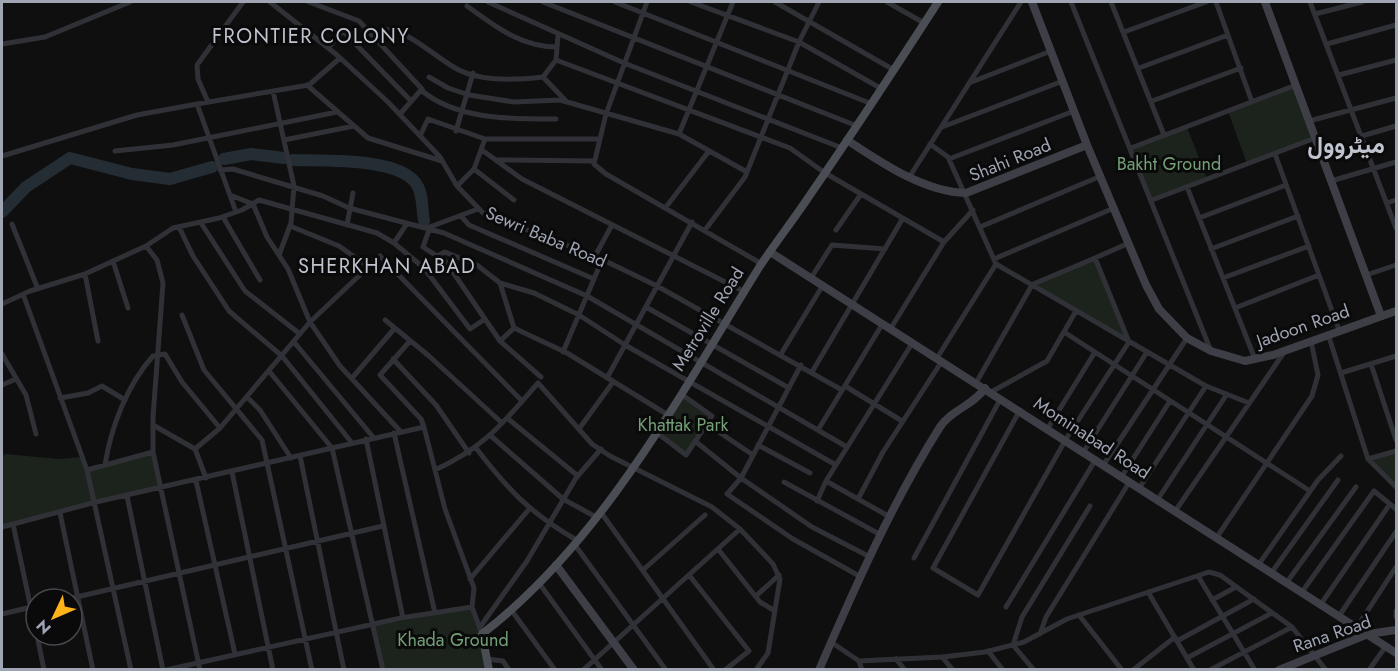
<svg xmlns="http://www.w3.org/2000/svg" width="1398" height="671" viewBox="0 0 1398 671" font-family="Jost,Vazirmatn,sans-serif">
<rect width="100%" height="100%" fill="#0f0f10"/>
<!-- green -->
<path fill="#1b231c" d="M1296,85L1315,138L1247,164L1228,111Z
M1187,127L1207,179L1152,200L1131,149Z
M1095,258L1129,342L1032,285Z
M681,394L712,416L686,455L656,432Z
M1396,451V487L1368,459Z
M5,454L59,459L83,457L88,470L154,454L163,487L2,527V456Z
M471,608L480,626L488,669H383L373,626Z"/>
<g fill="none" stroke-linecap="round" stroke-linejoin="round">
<!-- river -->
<path stroke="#252d34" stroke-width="12" d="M224,159L251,154L284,158
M293,160C323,161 401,157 417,185C423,194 422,210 424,221
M2,212L26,187L70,158L132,174L170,179L212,167"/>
<!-- street -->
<path stroke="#303136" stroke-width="5" d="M270,2L337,55L388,102L440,157L457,186L483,213L595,256L657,286L842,390
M309,2L359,21L422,89L400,114
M488,2L624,63L842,148
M543,2L857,126
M615,2L872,104
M647,2L606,114L594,164L606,174L762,264
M691,2L799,42L882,89
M775,2L894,70
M887,2L924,23
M1071,2L1211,351
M1111,2L1164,135
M1216,2L1252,102
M1310,2L1396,228
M467,6C496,27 521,47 557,47
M1315,14L1362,2
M385,30C404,26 442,63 461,71C483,81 518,80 543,77L566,101
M1124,32L1206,2
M2,44L45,37L130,2
M1327,44L1396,25
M328,48L343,31L411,101
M556,60L558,35
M1139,68L1228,35
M1339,75L1396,60
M429,77L448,88L469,95L514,102L560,100L679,134L747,172
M543,77L556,60L790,148L825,173L944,242
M969,83L1051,51
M307,85L368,138L442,161
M421,90C456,120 512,119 556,119
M273,91L294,186L291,223L279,255
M1152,101L1241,68
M208,102L198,79L197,65L243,2
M1309,121L1396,98
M942,127L1063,81
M456,131L473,73
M679,134L733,2
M420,136L428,119L485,139H600
M1362,136L1396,126
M284,140L354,126
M930,144L948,157L996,264L1206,386L1249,403
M1131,148L1296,85
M482,150L522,179L745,292
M115,151L173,145L337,112
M1275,154L1339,330
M2,156L137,115L197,104
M949,159L1074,111
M498,160L595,161
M474,169L514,200
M220,170L233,169L323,196L349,208L444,233L587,296L847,447
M910,176L1021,2
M1331,181L1396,162
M457,186L474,169L485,139
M1187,187L1255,359
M230,195L253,204L267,237L288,269L310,322L340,366L401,432
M1152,200L1315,138
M1387,203L1396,200
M666,207L709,151
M236,212L197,104L309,85L340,58
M461,216L469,225L594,279
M223,217L260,280
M1199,218L1286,185
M201,223L245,291L300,334
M12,224L38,289
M347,225L353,193
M290,226L339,246L369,267
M179,227L193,256L229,311L282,356L352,443
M980,227L1101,176
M427,228L478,209
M429,230L423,247L446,262L500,341L541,377
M705,230L745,177L799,42L819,2
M836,230L861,194
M394,243L406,225
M146,246L157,260L163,283L153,417V452L200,670
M1211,249L1298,216
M437,256L445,252L477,265L500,283L534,293L579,315L625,345L836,465
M595,256L612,225
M1095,258L1129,243
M994,259L1114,208
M113,261L128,308
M85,274L98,341
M1366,275L1396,265
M811,278L832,245L885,249
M1223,278L1309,246
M500,283L514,328
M23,294L87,470L131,670
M2,304L30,291L85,274L146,246L173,228L219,218L242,210L259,200L377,233L394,243L424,268L470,329L485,319
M646,307L789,388
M1235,308L1319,275
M182,315L204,370L262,440L312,670
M385,320L429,356L502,423
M891,328L944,242L973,210
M1064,332L1310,491
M1328,334L1368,459L1396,487
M410,341L380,375L421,419L424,427L445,509L474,588L472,607L482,634
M500,341L514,328L567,353L668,415
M294,342L373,437
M563,352L602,260
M2,354L26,395L36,434
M781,354L823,285
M937,358L996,264
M393,359L436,405L469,453
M1371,364L1396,440
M801,365L741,478L727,494L793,539L861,577
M269,371L332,448L383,670
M812,372L903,218
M1341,373L1396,356
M352,378L394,329
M607,378L692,222
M976,383L1032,285
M2,385L16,379
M845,386L902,421
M991,392L1047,361L1076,311
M247,397L260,410L291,458
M60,398L88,393L102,386L125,400
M1020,410L933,568L978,595L1066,439L1129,342L1095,258L1031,285
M507,418L578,476
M707,424L753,455
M153,425L195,449L206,478
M1048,428L1095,352
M579,429L613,382
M818,430L883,323
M656,432L686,455L712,416L681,394
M394,433L435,613
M491,436L563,499L596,517
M366,439L403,618
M695,441L741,478L812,527L870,557
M758,445L810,473
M476,448C509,491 530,513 578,541
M195,449L220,428L310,322L380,256L522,401
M1084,451L1147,352
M300,456L344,670
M1368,459L1396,451
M1104,464L1187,338
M105,465C111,427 127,385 153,356L165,354L182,382L220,428
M87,470L153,452
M435,470C485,447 503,423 538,383L592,444L610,456L712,507L740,529L773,564L780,579L768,653L756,670
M232,472L273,670
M1122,476L1170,401
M196,481L235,654
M826,481L890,517
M784,482L881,535
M1140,487L1206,386
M127,496L163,670
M858,499L883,452L942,361
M1158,499L1227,394
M817,501L826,481L913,342
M1176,510L1285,351
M600,511L714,670
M60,513L93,670
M13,524L36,632
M2,527L96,502L424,427
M1217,537L1312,396L1318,375L1311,341
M575,545L666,670
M718,549L760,602L775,611
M914,558L1001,398
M1259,564L1318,480L1341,456
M643,570L705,515
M1272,572L1338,480
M689,575L749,651L725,670
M1198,576L1255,670
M470,579L530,508
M1287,582L1356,487
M539,583L602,670
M1148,592L1194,670
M1302,592L1374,491L1396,509
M756,596L779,575
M68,599L383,526
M1212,600L1236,587
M1321,604L1390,504
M1006,607L1096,459
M512,611L555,670
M1396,611V617
M2,614L36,606
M1079,615L1122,670
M1339,616L1396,532
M480,627L527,561L576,478L601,449
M1357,627L1396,567
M1040,634L1046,617L1130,481
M37,635L44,670
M1177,641L1254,599
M831,642L859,661L862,670
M988,651L1003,670
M942,657L953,670
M1187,658L1272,613
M487,659L503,661L509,670
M896,659L905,670
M859,661L942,657L985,652L1024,642L1067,619L1209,572L1220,575L1292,627L1326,670
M166,670L401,618L472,607
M583,670L740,529
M1034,670L1013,645L1022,617L1090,506
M1133,670L1175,637
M1210,670L1292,627
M1369,670L1386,646"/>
<!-- secondary -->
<path stroke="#3e3f46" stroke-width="8" d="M1032,2L1087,145L1146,285L1159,309L1187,338L1211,351L1245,361L1273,355L1396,311
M1265,2L1381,316
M847,140C882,163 924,192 966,193L1087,145
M770,252L1396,653
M556,565L634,670
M819,670C855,587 892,503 940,427C951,410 974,405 985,388
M1279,670L1368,634L1396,630"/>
<!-- primary -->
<path stroke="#4b4d55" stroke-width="8" d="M489,670L482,634C603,541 681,393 760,266C776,242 794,219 810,195C854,131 896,67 938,2"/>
</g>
<g text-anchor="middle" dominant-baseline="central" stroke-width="6" stroke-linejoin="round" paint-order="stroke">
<!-- street labels -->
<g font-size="18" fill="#9fa5b3" stroke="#0a0a0b">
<text transform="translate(1010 160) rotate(-22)">Shahi Road</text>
<text transform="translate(546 237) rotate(23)">Sewri Baba Road</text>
<text transform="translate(708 319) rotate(-58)">Metroville Road</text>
<text transform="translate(1303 326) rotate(-19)">Jadoon Road</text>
<text transform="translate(1092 438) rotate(33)">Mominabad Road</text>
<text transform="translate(1332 634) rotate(-19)">Rana Road</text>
</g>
<!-- park labels -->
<g font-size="18" fill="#749f77" stroke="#0a0a0b">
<text x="1169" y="164">Bakht Ground</text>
<text x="683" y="425">Khattak Park</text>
<text x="453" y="640">Khada Ground</text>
</g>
<!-- neighbourhood labels -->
<g font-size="20" letter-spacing="1.5" fill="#c0c4ce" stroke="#0a0a0b">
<text x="311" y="36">FRONTIER COLONY</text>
<text x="387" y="266">SHERKHAN ABAD</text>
</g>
<!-- district labels -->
<g font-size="24" font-weight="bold" fill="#c0c4ce" stroke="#0a0a0b">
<text x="1346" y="144">میٹروول</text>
</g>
</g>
<!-- border -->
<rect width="1398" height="671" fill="none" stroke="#9fa5b3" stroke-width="6"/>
<!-- north arrow -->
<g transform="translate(54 617) rotate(226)"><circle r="28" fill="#0a0a0b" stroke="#46484e" stroke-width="1.5"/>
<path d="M0-4.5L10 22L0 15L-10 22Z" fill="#feb419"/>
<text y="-9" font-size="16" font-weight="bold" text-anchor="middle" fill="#9fa5b3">N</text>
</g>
</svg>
